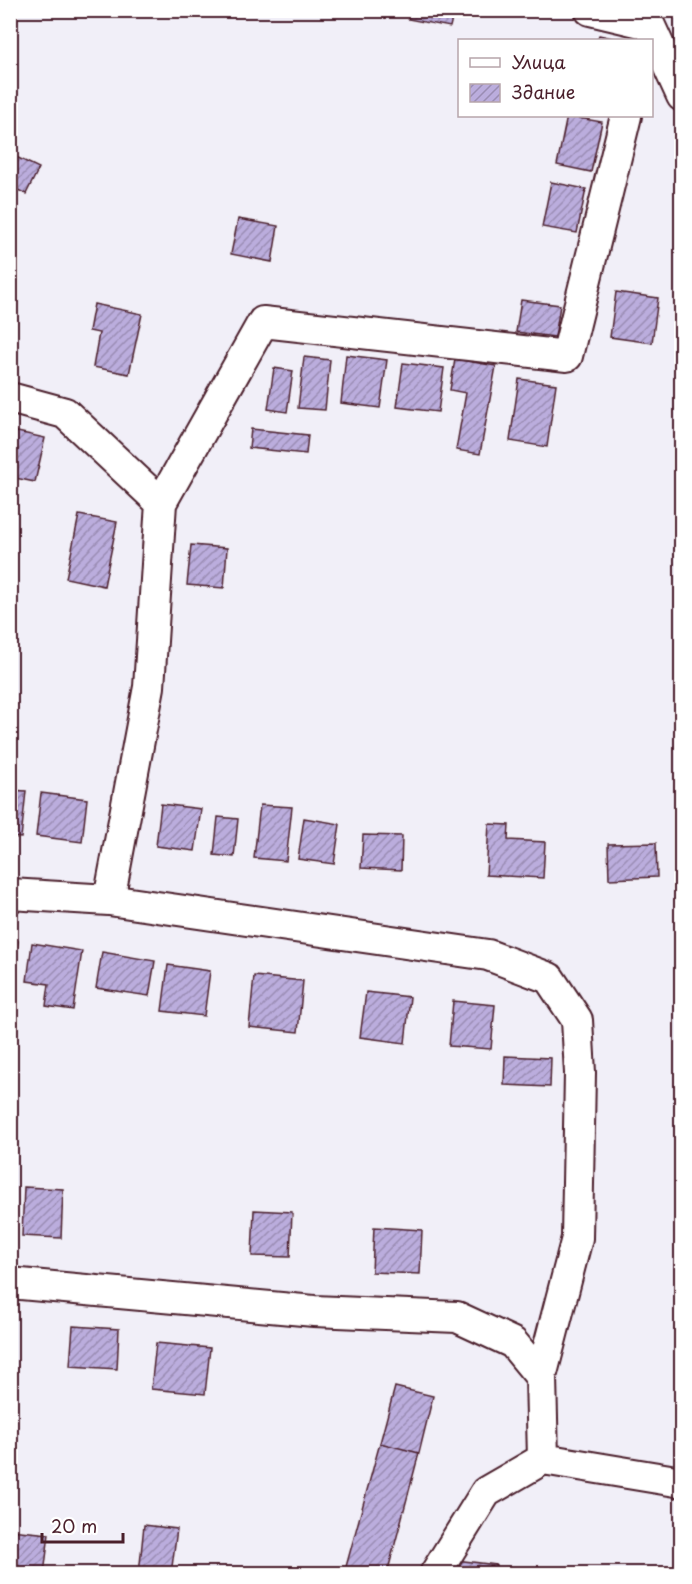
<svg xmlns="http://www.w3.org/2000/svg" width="692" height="1584" viewBox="0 0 692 1584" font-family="'Playpen Sans',sans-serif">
<defs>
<pattern id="building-hatch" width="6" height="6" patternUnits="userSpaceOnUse" patternTransform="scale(1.5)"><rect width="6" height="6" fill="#bbaddd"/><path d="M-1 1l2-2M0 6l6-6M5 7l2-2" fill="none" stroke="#9a8cb3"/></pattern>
</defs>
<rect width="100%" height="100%" fill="#f1eff8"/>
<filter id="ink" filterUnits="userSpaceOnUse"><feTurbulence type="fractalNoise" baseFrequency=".0167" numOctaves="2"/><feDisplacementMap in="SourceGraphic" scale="12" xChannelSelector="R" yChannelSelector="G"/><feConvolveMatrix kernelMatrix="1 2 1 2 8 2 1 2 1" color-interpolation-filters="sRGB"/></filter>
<g filter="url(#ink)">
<!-- building -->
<path fill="url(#building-hatch)" stroke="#4a1f2b" stroke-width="1.5" d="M409,10H454L450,27L408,19Z
M599,35L621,40H597Z
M567,116L602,122L591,172L557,165Z
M10,154L39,168L26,194L10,186Z
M551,182L586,189L577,233L542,227Z
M238,219L278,226L272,262L231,254Z
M10,287H14L10,312Z
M616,292L658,298L652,343L610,337Z
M521,300L560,305L555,337L516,332Z
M94,304L142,314L129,374L93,367L99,333L89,331Z
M346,355L387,360L380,408L341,403Z
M304,357L330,360L325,410L298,408Z
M455,359L496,366L480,454L456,450L466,393L450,390Z
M403,363L444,368L438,412L397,407Z
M274,368L293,371L287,412L268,409Z
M519,379L556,384L547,447L510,441Z
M251,429L308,435L306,454L249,448Z
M13,431L45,438L35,482L10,477V440Z
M79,515L117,522L104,586L66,578Z
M191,545L227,548L224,588L187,585Z
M10,790L26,791L21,838L10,837Z
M41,793L87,799L82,842L36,836Z
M161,804L201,809L195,851L156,846Z
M260,805L292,807L286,861L254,858Z
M218,817L238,819L234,857L214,855Z
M304,818L340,824L334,864L298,859Z
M489,824L509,825L508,840L545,842L543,878L486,875Z
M363,835L402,836L401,870L361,868Z
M656,843L657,877L609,879L608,844Z
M10,940L18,941L12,988L10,987Z
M32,943L82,951L73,1010L46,1006L49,984L27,981Z
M102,952L155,961L149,996L96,988Z
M168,965L210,971L204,1016L162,1011Z
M254,976L303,981L298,1032L249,1027Z
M366,992L410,997L405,1043L360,1037Z
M453,1001L495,1005L491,1049L449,1046Z
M505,1056L551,1058L550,1087L504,1085Z
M24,1187L63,1189L61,1238L22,1236Z
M254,1210L292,1212L290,1257L252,1256Z
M374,1227L422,1230L420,1274L372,1272Z
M73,1326L119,1329L117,1369L70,1366Z
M156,1343L210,1348L205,1394L151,1389Z
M395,1387L433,1396L419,1453L380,1443Z
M380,1443L419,1453L387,1574H344Z
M144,1525L177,1529L171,1574H139Z
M10,1530L49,1534L44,1574H10Z
M448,1559L496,1565L495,1574H446Z"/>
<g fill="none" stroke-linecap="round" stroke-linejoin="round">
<defs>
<path id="minor" d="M590,10L649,24L682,96
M10,398L65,413L161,503
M10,894L109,900L488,955L549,978L577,1020L580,1073L577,1238L541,1377L543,1459L682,1482
M109,900L149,687L161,503L263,322L567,356L626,116
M10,1283L314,1311L457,1317L513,1343L541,1377
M435,1574L486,1492L543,1459"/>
</defs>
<!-- minor casing -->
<use href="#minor" stroke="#4a1f2b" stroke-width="34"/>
<!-- minor -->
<use href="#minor" stroke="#fff" stroke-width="30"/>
</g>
</g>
<!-- margin -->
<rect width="692" height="1584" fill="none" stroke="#fff" stroke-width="36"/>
<rect x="18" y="18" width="656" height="1548" fill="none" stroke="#4a1f2b" stroke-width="2" filter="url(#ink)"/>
<!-- legend -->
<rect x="458" y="39" width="195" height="78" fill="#ffffff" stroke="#b7a5aa" stroke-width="1.5"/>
<rect x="470" y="58" width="30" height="9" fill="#ffffff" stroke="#b7a5aa" stroke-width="1.5"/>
<text x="512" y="69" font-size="18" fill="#4a1f2b">Улица</text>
<rect x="470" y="84" width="30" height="18" fill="url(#building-hatch)" stroke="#b7a5aa" stroke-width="1.5"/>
<text x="512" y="99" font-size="18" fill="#4a1f2b">Здание</text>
<!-- scale -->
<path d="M42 1533v9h81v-9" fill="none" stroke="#4a1f2b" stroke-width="3"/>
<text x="51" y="1533" font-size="18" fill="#4a1f2b" stroke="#ffffff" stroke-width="4.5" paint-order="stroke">20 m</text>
</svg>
